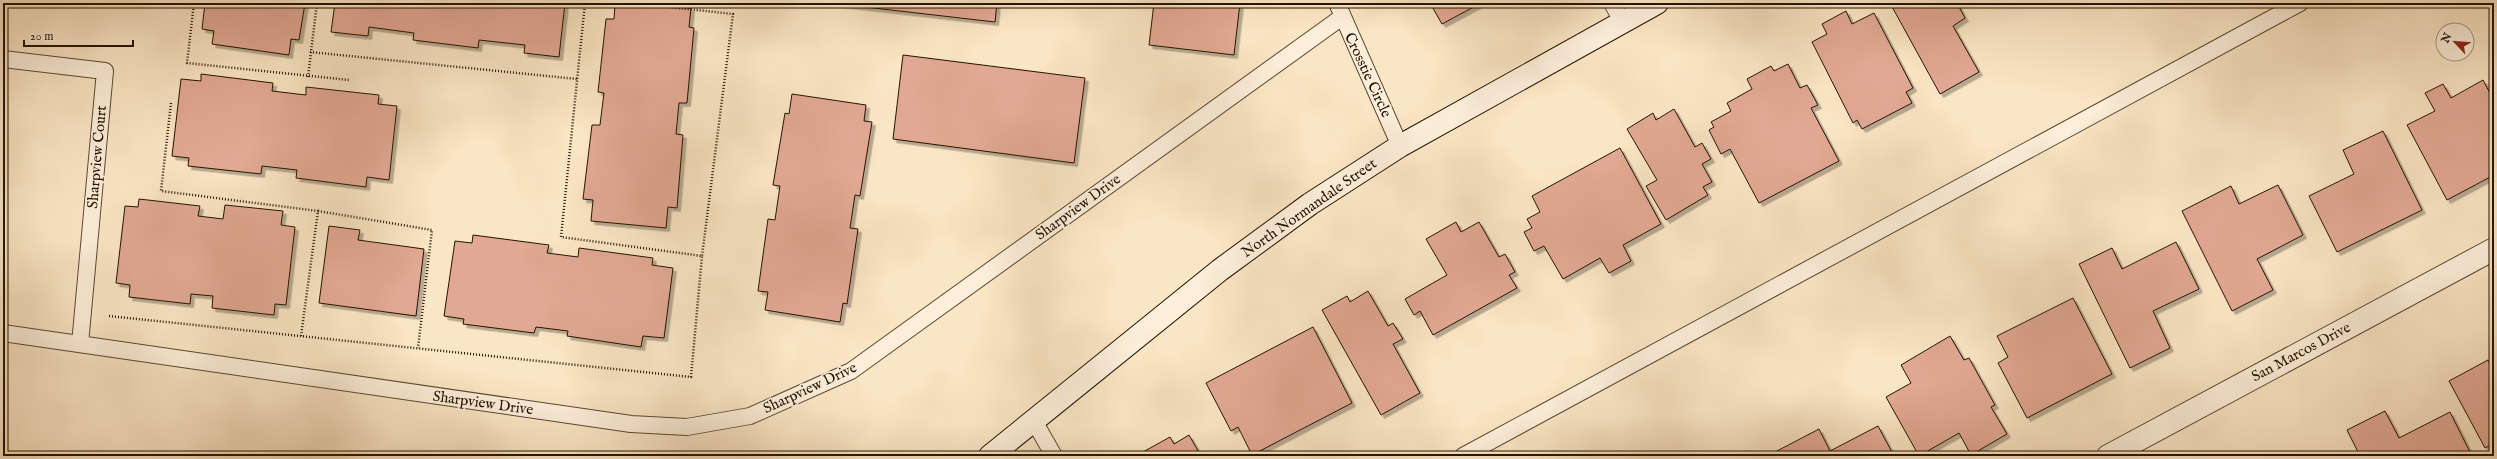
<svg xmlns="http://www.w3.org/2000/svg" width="2497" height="459" viewBox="0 0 2497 459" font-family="'IM FELL English',serif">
<defs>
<filter id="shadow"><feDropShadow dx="3.5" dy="3.5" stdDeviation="0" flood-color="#0004"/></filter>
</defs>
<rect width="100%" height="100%" fill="#fae5c4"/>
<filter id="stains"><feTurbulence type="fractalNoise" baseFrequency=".005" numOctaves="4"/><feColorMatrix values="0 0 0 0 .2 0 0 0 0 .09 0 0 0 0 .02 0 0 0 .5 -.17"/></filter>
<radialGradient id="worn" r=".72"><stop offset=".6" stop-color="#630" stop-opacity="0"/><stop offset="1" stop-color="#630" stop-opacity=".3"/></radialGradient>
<!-- building -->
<path fill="#e1a893" stroke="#241301" filter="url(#shadow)" d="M205,3H305L299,40L291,39L289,55L212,44L214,31L202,29Z
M335,3H565L559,57L524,53L525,45L479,40L478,48L413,40L414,33L369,27L368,36L331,32Z
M615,3L691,8L689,27L694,28L687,103H679L676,134L683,135L677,208L668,207L666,228L591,221L593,200L583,199L592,125H600L604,93L598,92L606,19H614Z
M830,3H997L995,22Z
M1154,3H1240L1234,55L1149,45Z
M1430,3H1481L1442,24Z
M1890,3H1957L1965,18L1953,26L1979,72L1940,94Z
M1846,11L1852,24L1874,13L1913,88L1906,92L1912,103L1862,129L1857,120L1853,123L1812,42L1827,34L1822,24Z
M903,55L1085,78L1074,163L893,139Z
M1788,64L1800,88L1807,85L1818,105L1811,108L1839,161L1759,203L1730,149L1721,154L1709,130L1714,127L1711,122L1731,111L1727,103L1752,89L1747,79L1771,66L1774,71Z
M201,74L273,83L272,91L306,95V87L379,95L378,104L397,106L389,180L367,177L366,187L296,178L297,170L262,166L261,174L188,166L189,158L172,156L181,79L201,81Z
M2483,80L2494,101V175L2447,200L2407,125L2435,111L2425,93L2443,84L2451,98Z
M792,94L866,105L864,121L872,122L860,196L855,195L850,228L858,229L847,304L843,303L840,322L765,310L768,292L758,291L768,219L775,220L780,186L773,185L785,113L789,114Z
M1674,109L1695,147L1702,143L1711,159L1702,164L1712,182L1703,187L1708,195L1666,220L1646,186L1657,180L1627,129L1653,113L1656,120Z
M2383,131L2422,210L2337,252L2309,196L2354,174L2343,150Z
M1620,148L1661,224L1623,245L1631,261L1609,273L1600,258L1563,279L1544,246L1534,251L1524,232L1532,228L1527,219L1540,212L1532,196Z
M2278,185L2303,235L2257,259L2273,290L2232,311L2182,211L2231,186L2239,204Z
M139,199L200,206L198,216L223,219L225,205L283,211L281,225L295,227L286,305L275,304L274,315L212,308L213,296L191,294L190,304L129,297L130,285L116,283L125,206L138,207Z
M1456,222L1461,232L1479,222L1499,257L1505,254L1515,272L1509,275L1517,288L1433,335L1420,311L1414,315L1405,299L1447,275L1426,239Z
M329,226L360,230L358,240L424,249L416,316L319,303Z
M473,235L549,245L547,253L578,257L579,248L653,258L652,265L673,268L664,338L643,336L641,347L567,336L568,331L536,327L534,333L463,324L464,319L444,316L455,241L472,243Z
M2176,242L2199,289L2153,311L2170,348L2130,368L2079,264L2112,248L2122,269Z
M1368,291L1388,326L1393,323L1403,339L1393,344L1420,393L1381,415L1322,310L1347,296L1350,302Z
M2073,298L2112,374L2027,418L1998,363L2008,357L1997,336Z
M1313,327L1352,403L1252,455L1238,427L1231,431L1206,383Z
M1950,336L1964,360L1969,358L1995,405L1991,407L2007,434L1971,455L1959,433L1919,456L1886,397L1911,383L1901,365Z
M2488,360L2494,371V443L2485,448L2449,381Z
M2385,411L2399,438L2450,412L2472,456H2360L2347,430Z
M1878,426L1894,456H1777L1775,452L1819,429L1830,451Z
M1189,435L1201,456H1145L1143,452L1170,437L1174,444Z"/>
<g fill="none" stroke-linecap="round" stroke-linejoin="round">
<defs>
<path id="lane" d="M1337,3L1400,146
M1612,3L1622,21
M3,59L105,71L80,344
M3,333L631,424L687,427L750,416L851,371L1342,17
M1034,421L1054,456
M1463,456L2300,3"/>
<path id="street" d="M2108,456L2494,249"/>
<path id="secondary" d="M990,456L1220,270L1310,204L1400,146L1657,3"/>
</defs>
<!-- lane casing -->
<use href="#lane" stroke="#5a4832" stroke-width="18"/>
<!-- street casing -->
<use href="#street" stroke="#5a4832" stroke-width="24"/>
<!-- secondary casing -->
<use href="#secondary" stroke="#241301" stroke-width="24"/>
<!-- path -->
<path stroke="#241301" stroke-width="2.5" stroke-dasharray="1 2" stroke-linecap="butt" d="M194,3L187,63L349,80
M585,3L561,237L702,256L733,14L632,3
M310,52L577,79
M308,77L317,3
M171,103L161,191L318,211L301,336
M318,211L432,230L418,348
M109,316L691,377L702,256"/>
<!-- lane -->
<use href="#lane" stroke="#fceed9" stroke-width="16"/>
<!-- street -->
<use href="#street" stroke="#fceed9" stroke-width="22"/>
<!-- secondary -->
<use href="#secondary" stroke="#fceed9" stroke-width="22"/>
</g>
<g text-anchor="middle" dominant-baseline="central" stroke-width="3.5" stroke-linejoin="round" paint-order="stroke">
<!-- street labels -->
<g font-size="15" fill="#241301" stroke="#fceed9">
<text transform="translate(1368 75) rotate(65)">Crosstie Circle</text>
<text transform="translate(97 157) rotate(-85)">Sharpview Court</text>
<text transform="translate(1078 207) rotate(-36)">Sharpview Drive</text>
<text transform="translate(1309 208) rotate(-35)">North Normandale Street</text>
<text transform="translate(2301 352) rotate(-28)">San Marcos Drive</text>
<text transform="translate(810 388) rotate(-25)">Sharpview Drive</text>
<text transform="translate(483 403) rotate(8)">Sharpview Drive</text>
</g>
</g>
<!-- margin -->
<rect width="2497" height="459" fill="none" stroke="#fae5c4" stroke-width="16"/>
<rect x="4" y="4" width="2489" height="451" fill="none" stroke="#241301" stroke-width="2"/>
<rect x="8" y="8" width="2481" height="443" fill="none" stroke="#241301"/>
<!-- north arrow -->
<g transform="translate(2455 42) rotate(296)"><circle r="19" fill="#fceed9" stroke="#a69683"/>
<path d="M0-3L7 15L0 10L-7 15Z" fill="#8f2418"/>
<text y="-6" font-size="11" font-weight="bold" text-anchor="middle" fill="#241301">N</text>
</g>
<!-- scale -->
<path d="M24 40v6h109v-6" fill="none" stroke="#241301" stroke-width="2"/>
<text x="30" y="40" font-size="12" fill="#241301" stroke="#fceed9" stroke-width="3" paint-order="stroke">20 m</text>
<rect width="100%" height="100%" filter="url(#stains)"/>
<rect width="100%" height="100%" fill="url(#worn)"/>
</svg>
